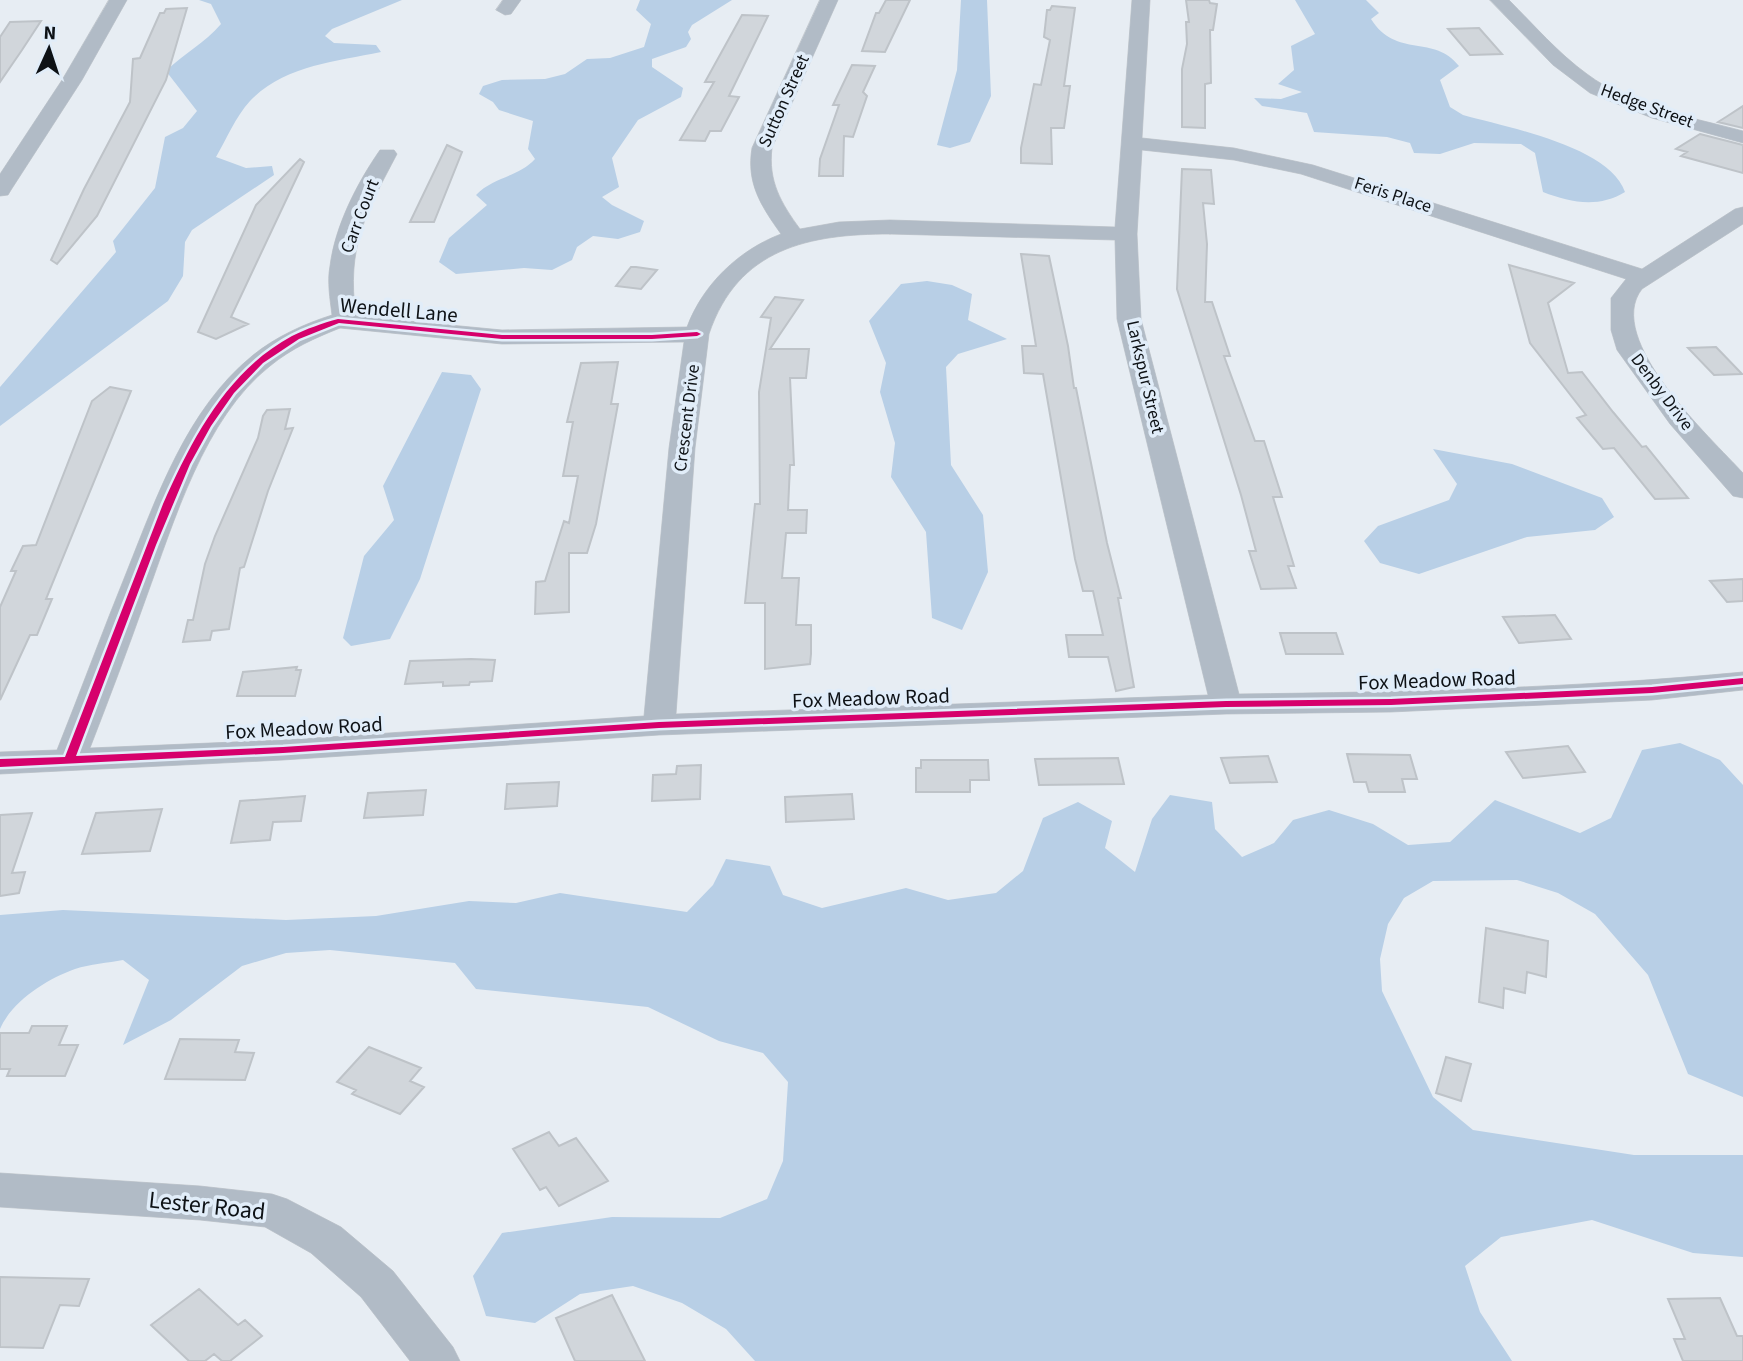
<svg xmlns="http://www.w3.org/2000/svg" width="1743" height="1361" viewBox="0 0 1743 1361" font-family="'Source Sans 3',sans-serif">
<rect width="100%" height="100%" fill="#e7edf3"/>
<!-- forest -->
<path fill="#b8cfe6" d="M199,0H402L332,29L325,36L334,43L376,45L381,52C334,62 285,65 250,101C236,116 226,140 216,157L246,168L272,166L274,175L192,230L185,242L183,276L168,301L0,426V387L116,252L113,241L155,188L165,137L183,128L197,111L166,71C183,54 205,43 221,24L211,4Z
M640,0H732L692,25L688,32L691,39L686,47L652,59V67L683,88L681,97L638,120L612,158L619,187L602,197L612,205L644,221L640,232L618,239L593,236L577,247L572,260L552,270L524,268L456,274L439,262L449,238L487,205L476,195C493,177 519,177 535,159L528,149L533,121L499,110L493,102L479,94L483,86L502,80L545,79L565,74L587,59L610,58L644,47L651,24L636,10Z
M961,0H987L991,96L970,142L950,148L937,145L957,70Z
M1295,0H1366L1379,13L1371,19C1396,59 1435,34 1459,66L1440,80L1450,107L1463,115C1506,127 1609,146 1625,192C1599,208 1571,203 1543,192L1535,153L1521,144L1474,143L1440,154L1414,153L1410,143L1387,137L1314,132L1307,113L1262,106L1254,98L1281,99L1302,92L1278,84L1294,70L1291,46L1315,34Z
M927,281L952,285L972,294L968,320L1007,339L958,354L946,367L951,465L983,515L988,572L962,630L932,618L926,532L891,477L895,443L880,392L886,363L869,321L901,284Z
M442,372L471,375L481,389L420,579L390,639L351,646L343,638L364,556L394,520L383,486Z
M1433,449L1512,464L1602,498L1614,517L1595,530L1527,537L1419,574L1380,563L1364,541L1378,526L1449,500L1457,484Z
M1680,743L1720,760L1743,785V1097L1688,1074L1648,975L1595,914L1558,893L1517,880L1433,881L1404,898L1388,924L1380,959L1382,991L1433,1097L1473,1130L1634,1155H1743V1257L1693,1253L1592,1220L1501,1237L1465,1266L1480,1312L1512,1361H755L726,1329L682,1303L633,1286L580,1294L535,1323L486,1316L473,1276L502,1233L612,1217L720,1218L767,1199L783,1161L788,1082L763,1053L719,1041L648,1007L476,989L455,963L330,950L286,953L242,966L171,1020L123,1045L149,980L123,960C108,963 90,964 75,969C47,979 12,1001 0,1029V915L63,910L286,920L376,916L469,901L516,903L560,893L687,912L713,885L726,859L770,866L783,895L822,908L906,888L948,900L996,893L1023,871L1043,818L1078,802L1112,821L1105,848L1135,872L1152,819L1170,795L1212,802L1215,829L1242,857L1274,843L1293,820L1329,810L1373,824L1408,845L1450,842L1495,800L1580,833L1611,818L1642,750Z"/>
<!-- building -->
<path fill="#d1d6db" stroke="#bec3c8" stroke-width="2" d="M886,0H910L885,52L862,51L876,13H879Z
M1186,0H1209L1210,3L1217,4L1213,30H1210L1211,83L1205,84V128L1182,127V69L1187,44L1186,22H1189Z
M1052,6L1075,8L1064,86H1070L1064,128H1051L1052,164L1021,163V148L1034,84L1041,85L1050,40L1044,37L1047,10H1050Z
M187,8L166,80L97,216L57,264L51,260L84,189L130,102L133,59L140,58L160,13H164L166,9Z
M742,15L768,16L729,96L739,97L721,131H710L705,141L680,140L714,82H705Z
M41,21L22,50L0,82V37L10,22Z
M1479,28L1502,54L1470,55L1448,29Z
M852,65L875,66L863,92L867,96L853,137L844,136L843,176H819L820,159L839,105H833Z
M1743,106V128L1718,122L1726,117Z
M1700,134L1743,145V173L1681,156L1687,152L1676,149Z
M447,145L462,152L434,222H410Z
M300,159L304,162L231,317L248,324L216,339L198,332L256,205Z
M1182,169L1211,170L1214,204L1203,203L1207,244L1205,302H1212L1230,356H1224L1255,441H1264L1282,497H1273L1294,566H1288L1296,588L1261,589L1249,551H1256L1241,495L1177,289Z
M1021,254L1049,256L1068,346L1074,388H1076L1107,543L1121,598H1118L1134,687L1116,691L1108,657H1069L1066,635H1103L1093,591H1083L1075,559L1043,374L1024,373L1022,346H1036Z
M1509,265L1574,283L1548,303L1568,373L1582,372L1613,412L1642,447L1646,446L1688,498L1655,499L1614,448L1603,449L1577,418L1586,415L1530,343Z
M631,267H636L657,270L641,289L616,286Z
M775,297L803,300L770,349H809L806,378H790L794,465H790L788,510H807L806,533H786L782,578H799L796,625H811V654L810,664L765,669V603H745L755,504H760L759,392L771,318L761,317Z
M1716,347L1742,374L1714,375L1688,348Z
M618,362L611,404H618L596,524L587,553H569V612L535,614L536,582L545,581L564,521L569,523L578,476H563L573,422H567L581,363Z
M110,387L131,391L46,599H52L37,635H30L0,700V607L16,571H11L23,546L36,545L92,401Z
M290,409L285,429L293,428L268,491L244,567L240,568L229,629L212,631L210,640L183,642L188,620H193L205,564L215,536L258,438L263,416L267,410Z
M1743,579V601L1727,602L1710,581Z
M1555,615L1571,639L1519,643L1503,617Z
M1280,633H1336L1343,654H1286Z
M471,659L495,660L492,681L470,682L469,685L443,686V682L405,684L410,661Z
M297,667L296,670H301L295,696H237L243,672Z
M1568,746L1585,772L1523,778L1506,752Z
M1347,754L1410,755L1417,779H1402L1405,792H1369L1366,782H1354Z
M1268,756L1277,782L1230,783L1221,758Z
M1118,758L1124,784L1039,785L1035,759Z
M921,760H988L989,780H970V792H916V768H921Z
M701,765L700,799L652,801L653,775L676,774L677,766Z
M559,782L557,806L505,809L507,784Z
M426,790L423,815L364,818L368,793Z
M852,794L854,819L786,822L785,797Z
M305,796L301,821L273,822L270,840L231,843L240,801Z
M162,809L150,851L82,854L96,813Z
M32,813L12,873L25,872L19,893L0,896V815Z
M1486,928L1548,941L1546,977L1527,972L1525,993L1504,988L1503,1008L1479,1002Z
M32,1026H67L59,1045H78L65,1076H7L10,1069H0V1033H29Z
M180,1039L239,1040L235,1052L254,1053L245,1080L165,1079Z
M369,1047L421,1068L410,1081L424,1087L400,1114L352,1094L356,1090L337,1082Z
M1446,1057L1471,1064L1461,1101L1436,1093Z
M549,1132L559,1146L576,1138L608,1181L559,1206L546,1187L540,1190L513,1149Z
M0,1277L89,1279L79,1306L60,1305L43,1348L0,1347Z
M199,1289L238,1325L245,1320L262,1336L230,1361H222L214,1354L205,1361H189L151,1325Z
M612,1295L645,1361H575L556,1318Z
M1720,1298L1737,1336H1743V1361H1683L1674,1339H1685L1668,1299Z"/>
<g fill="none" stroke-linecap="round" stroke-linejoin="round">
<defs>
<path id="minor" d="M109,0H127L82,80L11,190L8,195L0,196V174L62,80Z
M503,0H521L511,14L505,15L496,10Z
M820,0H838L772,148C768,181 781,203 800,229L839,222L890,220L1115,227L1132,0H1150L1142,138L1234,148L1313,165L1642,269L1735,209L1743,207V224L1642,289C1603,339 1711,438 1743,473V498L1733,496L1670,424L1617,350L1611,330V298L1626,279L1301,174L1234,160L1142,150L1137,234L1141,319L1239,694C1407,692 1576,688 1743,672V690L1652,700L1391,712L1226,714L659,735L283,760L0,774V752L57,750C81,690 103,630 127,571C157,496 187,409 252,356C275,337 304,324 332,315C330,299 327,282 330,266C335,226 357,183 380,150H394L397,154C366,213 346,247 356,316L502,330L687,327C703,284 739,250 781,234C761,206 746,183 752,148ZM890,234L1115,240L1117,319L1208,695L676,714L695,448L709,334C738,248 809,234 890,234ZM340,328L502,344L684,342L669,448L644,716L283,740L90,748C109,699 128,649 146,598C174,522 204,418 270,366C292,348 315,338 340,328Z
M1490,0H1509C1534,25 1558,53 1587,74C1631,107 1691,117 1743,131V143L1652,118L1590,93L1553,65Z
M0,1173L200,1186L272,1194L287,1199L341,1227L393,1271L453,1347L460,1361H410L361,1297L311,1253L265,1227L200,1220L0,1207Z"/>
</defs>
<!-- minor casing -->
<use href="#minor" stroke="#c5cacf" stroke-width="1"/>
<!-- minor -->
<use href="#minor" fill="#b1bbc6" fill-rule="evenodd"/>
<defs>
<path id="cycleway" d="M338,319L502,335H652L697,332L701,334L697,336L652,339H502L339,323L299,339L263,363L234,393L211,426L190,464L156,545L76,756L283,747L659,722L1226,701L1391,699L1652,687L1743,678V684L1652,693L1391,705L1226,707L659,728L283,753L0,767V759L65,757L163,504C192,439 227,371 292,336C306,329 323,323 338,319Z"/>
</defs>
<!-- cycleway casing -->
<use href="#cycleway" stroke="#e1edf9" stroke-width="5"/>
<!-- cycleway -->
<use href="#cycleway" fill="#d6006c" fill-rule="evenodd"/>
</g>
<g text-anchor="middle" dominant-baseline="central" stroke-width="7" stroke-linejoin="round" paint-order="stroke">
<!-- far-street labels -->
<g font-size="18" fill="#0e1216" stroke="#e1edf9">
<text transform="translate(784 101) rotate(-66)">Sutton Street</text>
<text transform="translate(1647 106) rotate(20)">Hedge Street</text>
<text transform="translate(1393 195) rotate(18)">Feris Place</text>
<text transform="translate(360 216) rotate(-69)">Carr Court</text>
<text transform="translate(1145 377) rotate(77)">Larkspur Street</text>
<text transform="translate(1662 392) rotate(53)">Denby Drive</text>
<text transform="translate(687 418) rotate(-83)">Crescent Drive</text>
</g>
<!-- street labels -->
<g font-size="21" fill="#0e1216" stroke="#e1edf9">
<text transform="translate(399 310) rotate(5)">Wendell Lane</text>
<text transform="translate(1437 680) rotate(-2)">Fox Meadow Road</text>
<text transform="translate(871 698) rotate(-2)">Fox Meadow Road</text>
<text transform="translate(304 728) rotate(-3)">Fox Meadow Road</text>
</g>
<!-- near-street labels -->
<g font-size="24" fill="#0e1216" stroke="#e1edf9">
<text transform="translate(207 1206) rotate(6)">Lester Road</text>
</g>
</g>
<!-- north arrow -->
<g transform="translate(49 49) rotate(3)" stroke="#e1edf9" stroke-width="5" paint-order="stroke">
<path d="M0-5L12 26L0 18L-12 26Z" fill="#0e1216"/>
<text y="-10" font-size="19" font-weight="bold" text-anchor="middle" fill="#0e1216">N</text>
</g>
</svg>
